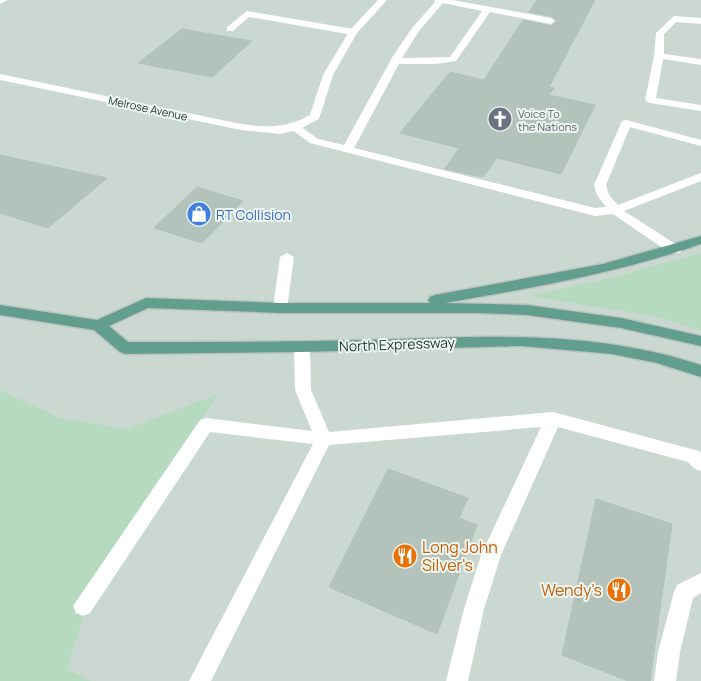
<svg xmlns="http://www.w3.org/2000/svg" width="701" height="681" viewBox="0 0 701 681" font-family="Manrope,sans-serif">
<rect width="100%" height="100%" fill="#dde9e3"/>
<!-- built -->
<path fill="#cbd8d2" d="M7,0H701V681H0V2Z"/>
<!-- green -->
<path fill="#b6dabf" d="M701,253V331L658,317L529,296L610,278Z
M0,390L60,418L127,429L218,394L92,590L67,669L91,681H0Z"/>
<!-- building -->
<path fill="#b3c3bc" stroke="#b0c2ba" d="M537,0H595L549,87L554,88L549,95L595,105L561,174L497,158L483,177L445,169L459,148L400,133L450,72L484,80L523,20L551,26L556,22V20L551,16L529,12Z
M182,29L252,41L212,77L138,63Z
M0,155L107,178L48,228L0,213Z
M197,187L243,201L202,243L154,228Z
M388,469L468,498L459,518L477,525L437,634L329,587Z
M596,499L672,524L650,681H628L562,655Z"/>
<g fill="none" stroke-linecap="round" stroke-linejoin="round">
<defs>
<path id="primary" d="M701,236V244C618,273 532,288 445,303L527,305L621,318L701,336V346L621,328L527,315L479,313H280L148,308L109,326L128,342C208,342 288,342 367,340C483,337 589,328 701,365V377L657,363L612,354L521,346L302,352L125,354L120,352L94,330L0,315V305L97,320L146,298L280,303H430L428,300L430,297L435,295L603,264Z"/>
</defs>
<!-- primary casing -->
<use href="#primary" stroke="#bcc3c1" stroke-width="3"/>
<!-- lane -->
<path fill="#fff" fill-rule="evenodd" d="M434,0H452L551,18L555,21L551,24L490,12L456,61L436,64H399L354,148L595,208L606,207L597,195L594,185L622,121L626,120L701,140V146L630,127L606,185L609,195L618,205L701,173V181L624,211L680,247L682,250L680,253H670L613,214L595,216L310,143L292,130L291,128L292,126H300L318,139L344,145L393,56L412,28L435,2ZM443,3L482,11L450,57L402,58L419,31Z
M247,11L353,29L357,32L353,35L249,17L233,31H227V27Z
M674,16L701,18V24L676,22L664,34V54L701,59V65L663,59L656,98L701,105V111L650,103L645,100L654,56L656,33Z
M287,253L294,257L287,308L285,311H275L273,308L280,257Z
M302,342L307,343L310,347L311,390L329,432L553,412L699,451L701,453V471L695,469L688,462L558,427L501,555L484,609L468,681H446L464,609L481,555L541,427L329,445L211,681H189L313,444L210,432L90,613L83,616L76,613L73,606L200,420L206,418L312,431L295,390L294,347L297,343Z
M701,573V593L693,598L680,652L676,681H654L658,652L674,592L677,585Z"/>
<!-- street -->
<path fill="#fff" fill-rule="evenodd" d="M0,0H8L0,4Z
M378,0H387L357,33L333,75L319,119L300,129L280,134L241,130L0,80V74L241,124C267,128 287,128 310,115L323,75L350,30Z"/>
<!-- primary -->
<use href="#primary" fill="#629e8d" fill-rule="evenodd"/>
</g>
<!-- icons -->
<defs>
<symbol id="church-disc" viewBox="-11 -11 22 22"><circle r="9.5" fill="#6b7280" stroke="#edf6f1"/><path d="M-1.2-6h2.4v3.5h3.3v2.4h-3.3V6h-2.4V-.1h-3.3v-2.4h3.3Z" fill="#fff"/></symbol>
<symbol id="shop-disc" viewBox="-11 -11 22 22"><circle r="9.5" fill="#3f7fe0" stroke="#edf6f1"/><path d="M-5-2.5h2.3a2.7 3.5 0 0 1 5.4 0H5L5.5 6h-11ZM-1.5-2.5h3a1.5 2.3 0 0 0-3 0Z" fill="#fff"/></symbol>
<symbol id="restaurant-disc" viewBox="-11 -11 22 22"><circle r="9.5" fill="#e8710a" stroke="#edf6f1"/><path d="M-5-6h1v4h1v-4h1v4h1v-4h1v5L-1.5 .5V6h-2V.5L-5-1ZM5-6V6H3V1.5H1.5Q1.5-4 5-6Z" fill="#fff"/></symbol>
</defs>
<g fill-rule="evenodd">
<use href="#church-disc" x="486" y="105" width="28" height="28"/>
<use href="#shop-disc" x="185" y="200" width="28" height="28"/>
<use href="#restaurant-disc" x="391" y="542" width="28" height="28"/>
<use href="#restaurant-disc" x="605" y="576" width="28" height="28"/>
</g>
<g text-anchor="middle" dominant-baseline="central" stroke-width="4" stroke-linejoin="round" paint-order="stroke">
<!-- far-street labels -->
<g font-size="11" fill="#1f3831" stroke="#edf6f1">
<text transform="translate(148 108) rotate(12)">Melrose Avenue</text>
</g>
<!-- far-worship labels -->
<g font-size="11" fill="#5b616d" stroke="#edf6f1" text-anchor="start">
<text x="518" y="113">Voice To<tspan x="518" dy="13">the Nations</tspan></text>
</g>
<!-- shop labels -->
<g font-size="14" fill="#366cbe" stroke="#edf6f1" text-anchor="start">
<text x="216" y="214">RT Collision</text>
</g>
<!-- street labels -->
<g font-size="14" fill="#1f3831" stroke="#edf6f1">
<text transform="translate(397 344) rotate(-2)">North Expressway</text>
</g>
<!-- near-food labels -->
<g font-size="16" fill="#c56008" stroke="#edf6f1" text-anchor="start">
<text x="422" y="547">Long John<tspan x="422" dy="18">Silver's</tspan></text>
<text x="602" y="590" text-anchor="end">Wendy's</text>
</g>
</g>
</svg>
